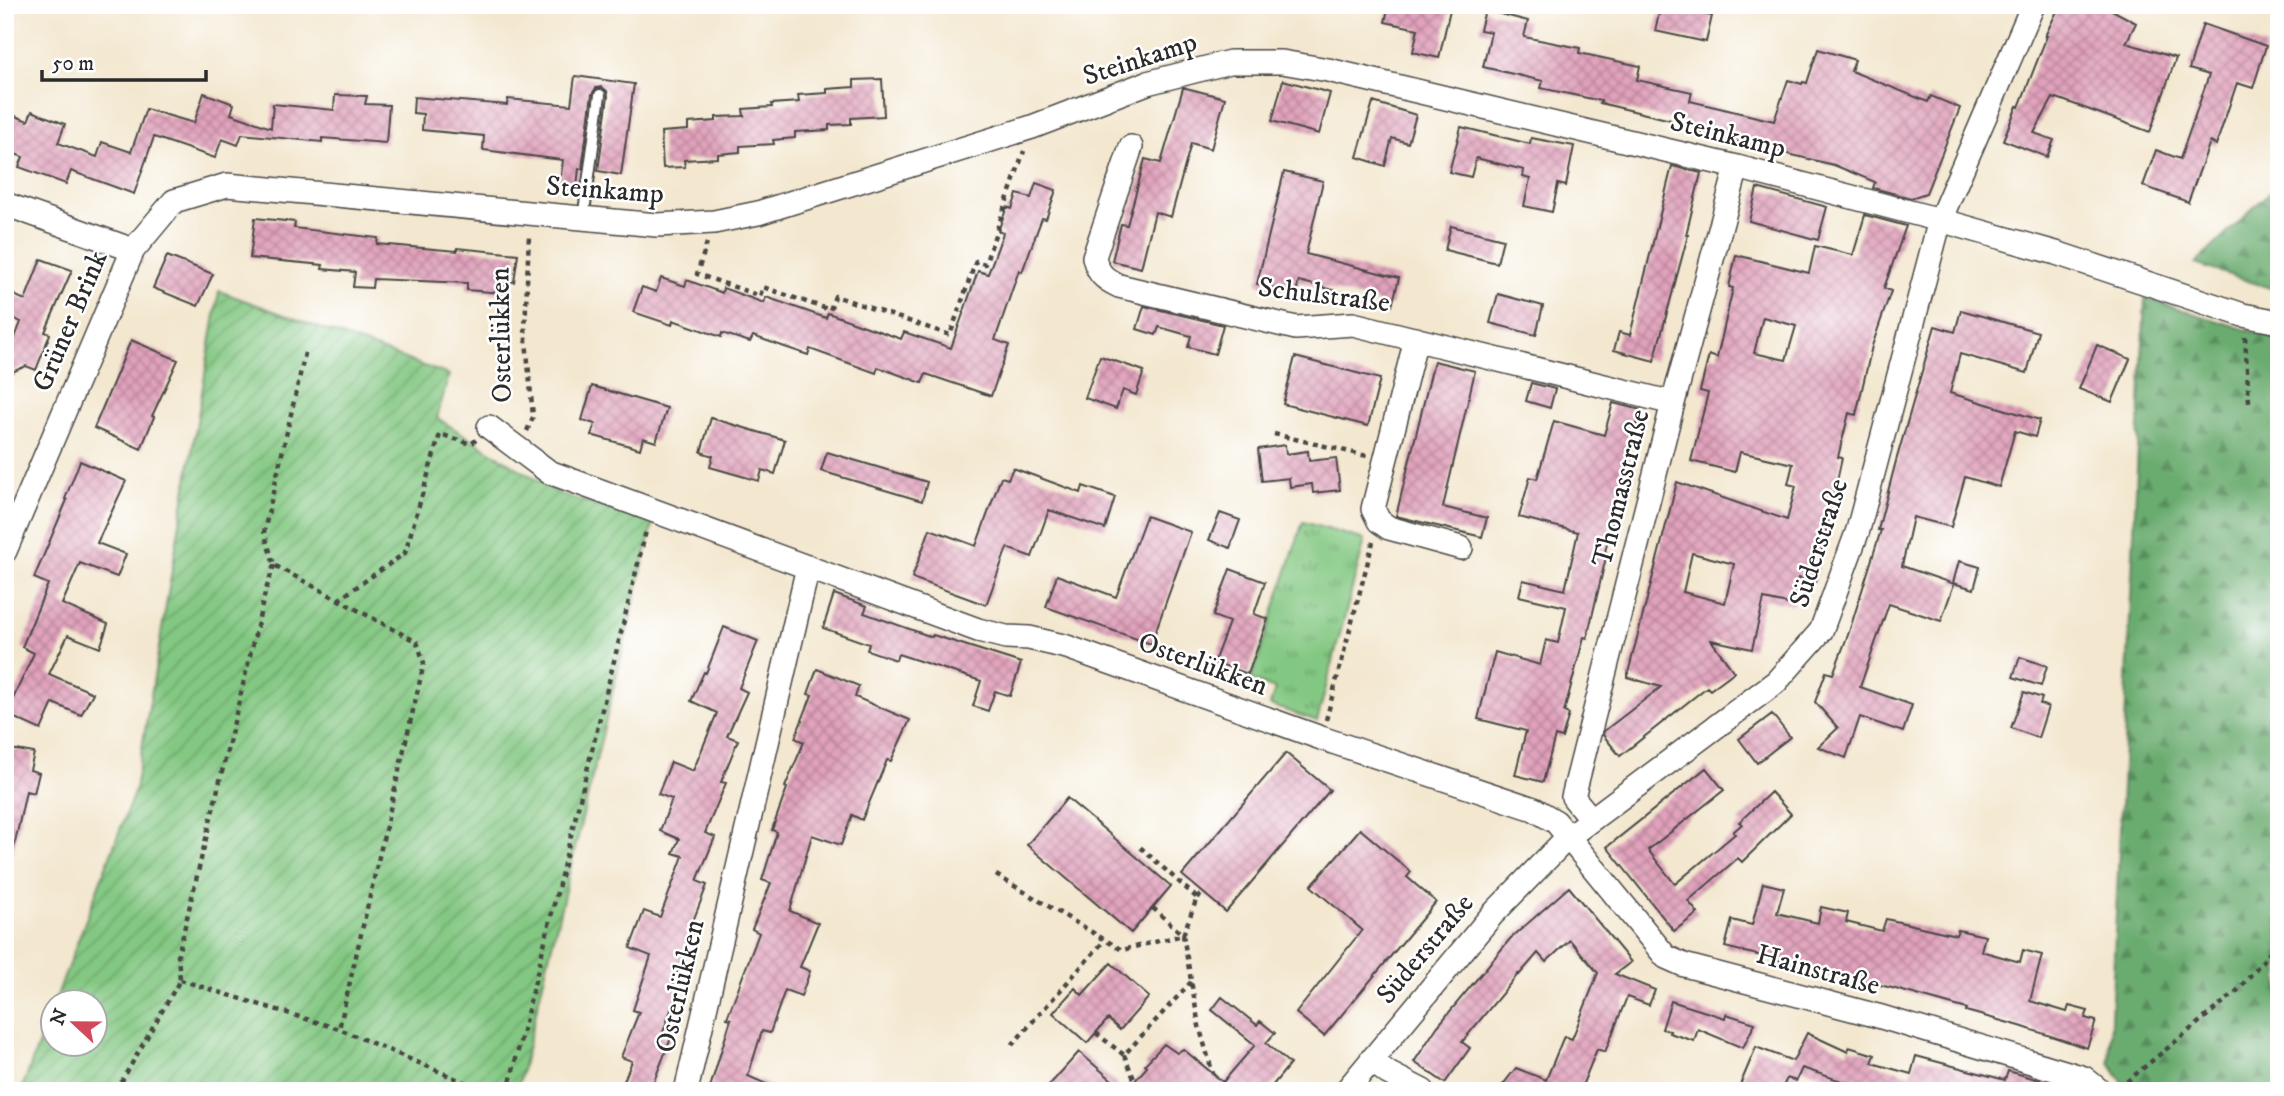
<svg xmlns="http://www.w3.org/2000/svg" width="2284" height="1096" viewBox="0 0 2284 1096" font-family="'IM FELL DW Pica',serif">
<defs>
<pattern id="grass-tufts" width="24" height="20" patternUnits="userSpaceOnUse" patternTransform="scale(1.75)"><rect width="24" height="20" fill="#83c882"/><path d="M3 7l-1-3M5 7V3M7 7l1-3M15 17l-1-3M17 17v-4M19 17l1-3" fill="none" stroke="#6ba36b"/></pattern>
<pattern id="forest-firs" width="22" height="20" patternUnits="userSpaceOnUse" patternTransform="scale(1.75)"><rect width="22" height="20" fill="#6aac70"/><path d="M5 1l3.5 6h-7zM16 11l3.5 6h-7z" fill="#578c5c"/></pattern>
<pattern id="garden-furrows" width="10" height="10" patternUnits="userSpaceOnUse" patternTransform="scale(1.75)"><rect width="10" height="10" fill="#83c882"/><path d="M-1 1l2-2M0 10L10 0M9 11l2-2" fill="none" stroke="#6ba36b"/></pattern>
<pattern id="building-cross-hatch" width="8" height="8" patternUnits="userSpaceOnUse" patternTransform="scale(1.75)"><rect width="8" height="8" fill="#e1a2bc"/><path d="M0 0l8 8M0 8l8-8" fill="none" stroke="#b78499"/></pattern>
</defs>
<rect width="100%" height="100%" fill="#fff"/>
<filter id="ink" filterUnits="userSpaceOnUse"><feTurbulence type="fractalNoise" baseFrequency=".0143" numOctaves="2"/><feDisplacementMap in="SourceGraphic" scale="14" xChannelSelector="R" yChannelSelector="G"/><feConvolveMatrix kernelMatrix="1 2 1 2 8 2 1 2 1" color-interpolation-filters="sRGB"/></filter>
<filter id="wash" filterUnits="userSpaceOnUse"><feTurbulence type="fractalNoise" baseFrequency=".00686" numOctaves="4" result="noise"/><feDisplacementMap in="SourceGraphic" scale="28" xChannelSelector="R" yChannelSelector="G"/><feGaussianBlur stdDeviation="1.57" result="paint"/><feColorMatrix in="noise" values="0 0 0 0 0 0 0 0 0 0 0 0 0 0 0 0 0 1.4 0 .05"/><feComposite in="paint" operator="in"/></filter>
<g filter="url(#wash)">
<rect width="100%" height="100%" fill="#f3e7cf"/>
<!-- grass -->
<path fill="url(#grass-tufts)" stroke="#577a56" stroke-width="2" d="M1303,522L1365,540L1317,721L1270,705L1275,689L1251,680Z"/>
<!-- forest -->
<path fill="url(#forest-firs)" stroke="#4a6c4e" stroke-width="2" d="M2279,183V291L2195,264Z
M2145,298L2279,340V1091H2128L2109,1062Z"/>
<!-- garden -->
<path fill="url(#garden-furrows)" stroke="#577a56" stroke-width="2" d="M219,291L449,375L437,418L560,494L653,523L517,1091H21L52,1008V1044H94V1002L55,1001L135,790Z"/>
<g id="blocks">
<!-- building -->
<path fill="url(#building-cross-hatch)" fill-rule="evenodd" d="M1389,5H1451L1439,58L1413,52L1418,29L1385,22Z
M1661,5L1712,16L1706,42L1655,31Z
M2060,5H2103L2136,23L2126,43L2176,58L2150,132L2057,98L2056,99L2053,98L2034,133L2054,140L2047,157L2003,140L2017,106L2019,107L2047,36H2045Z
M1485,10L1528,21L1524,37L1580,48L1579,53L1640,66L1637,80L1692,92L1690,101L1774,121L1788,80L1802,84L1803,82L1807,83L1818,49L1855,60L1851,71L1928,102L1931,96L1960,108L1926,193L1911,198L1873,188L1875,182L1834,165L1699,133L1700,127L1600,103L1601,101L1541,88L1543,81L1483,67L1491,32L1480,30Z
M2203,24L2266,46L2253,88L2237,83L2216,145L2210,142L2188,202L2143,186L2156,150L2180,159L2209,75L2189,69Z
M575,76L634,84L621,175L598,171L608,96L607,91L602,87L596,88L592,94L582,169H579L577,186L560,184L563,160L483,150L484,136L422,130L423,114L413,113L414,97L507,105L508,99L571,105Z
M882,79L884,116L851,118V124L829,125V130L795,132V138L773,140L774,144L740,146V152L718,154V158L684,160L685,167L663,168L661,132L688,130V123L716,121V117L744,116L743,109L772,107L771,104L799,102L798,95L827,93V89L854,87V80Z
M1283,80L1330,93L1319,134L1272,121Z
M1183,88H1186L1225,98L1211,149L1191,143L1171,217L1155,212L1141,268L1112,261L1121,224L1127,225L1145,159L1161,163Z
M204,93L234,104L231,114L271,128L273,104L334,110L335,95L367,96L365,104L389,105L386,143L322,138V142L242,134L238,145L222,139L215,158L154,137L134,194L71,171L66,184L19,167L23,157L5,150V112L28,121L32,111L65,124L58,143L97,157L102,142L131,152L146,109L194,123Z
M1373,102L1416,115L1408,143L1392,138L1385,166L1357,157Z
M1461,127L1530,144L1531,138L1574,146L1566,186L1558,184L1552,212L1524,206L1530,179L1523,177L1524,170L1476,158L1471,177L1449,172Z
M1672,166L1701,173L1686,235H1688L1654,361L1614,350L1619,332L1630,335Z
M1284,172L1323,181L1306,254L1399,278L1392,306L1299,281L1296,293L1257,284Z
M1036,183L1056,190L1046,219L1042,218L1022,272L1019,270L995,340L1009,345L991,396L926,374L922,383L878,367L876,373L810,349L808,355L753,336L750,342L722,333L721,337L673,320L672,325L633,312L642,287L656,292L661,278L685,286L687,280L722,293L723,288L764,303L766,297L826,318L828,313L901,339L904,332L951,348L978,271L988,274L1003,233L998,231L1007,207L1012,209L1017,194L1031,198Z
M1757,188L1827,207L1818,240L1749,221Z
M1865,215L1906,226L1884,288L1891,291L1872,346L1856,415L1849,413L1838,457L1842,458L1815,582L1798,578L1792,605L1764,599L1752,649L1711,640L1734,672L1710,690L1707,687L1620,756L1603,735L1604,731L1661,687L1627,677L1677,482L1787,520L1796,486L1788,484L1793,464L1740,452L1735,472L1691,461L1708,393L1700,391L1709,355L1717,358L1733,288L1729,287L1736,255L1809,273L1815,246L1853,255ZM1763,317L1796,326L1786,360L1754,353ZM1692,553L1734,564L1725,603L1683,592Z
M255,218L295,222L294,228L378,238L377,244L457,251V248L518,254L514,282L505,281L502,293L467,290V283L373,279L372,288L353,287L355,272L322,269L323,265L250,258Z
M1451,226L1503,239L1497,263L1445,250Z
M167,256L213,274L198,306L153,288Z
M41,259L72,270L45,332L50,334L36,370L26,366L5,375V363L21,322L5,314L14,295L25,300Z
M1498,294L1543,306L1536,335L1490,323Z
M1144,306L1223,325L1215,354L1188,347L1191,336L1159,327L1156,335L1137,329Z
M1961,310L2038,332L2027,373L1960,354L1950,393L2040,420L2035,437L2015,431L1999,487L1965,477L1951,527L1913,517L1902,566L1954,584L1941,621L1889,604L1860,687L1912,705L1903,732L1860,717L1846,758L1818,747L1838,728L1815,702L1826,672L1833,674L1849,632L1881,530H1878L1896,461L1935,326L1955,332Z
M131,340L178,360L152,416L154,417L141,449L94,428Z
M2097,345L2130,359L2112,402L2079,389Z
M1100,356L1144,371L1136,395L1123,390L1116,409L1085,398Z
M1295,357L1380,379L1368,426L1283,404Z
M1434,361L1475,371L1443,507L1487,518L1482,537L1396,516Z
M1531,383L1555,389L1550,408L1526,401Z
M592,386L667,408L656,442L643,438L640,449L591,435L595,424L582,420Z
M1613,403L1641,410L1627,459L1629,460L1620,495L1618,494L1605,552L1607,553L1587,638L1584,637L1564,712L1569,714L1562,738L1555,736L1543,782L1515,775L1526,731L1478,719L1495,652L1540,665L1546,640L1558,643L1566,607L1519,596L1523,580L1565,590L1578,532L1519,517L1530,477L1537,479L1554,421L1604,435Z
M711,418L785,440L775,474L762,470L759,481L710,467L713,456L701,452Z
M1285,445L1286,454L1308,451L1309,461L1336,458L1340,490L1313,493L1312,484L1290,487L1289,478L1262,481L1258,449Z
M827,452L927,482L922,501L821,471Z
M80,461L126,481L97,543L126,554L117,577L80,563L62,604L108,624L100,648L68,635L49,674L93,693L81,715L53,703L41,730L6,714L34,653L22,647L48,584L34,578L67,500L65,499Z
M1013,468L1081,493L1083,486L1115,497L1105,529L1049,510L1032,557L1007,548L986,605L912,578L930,529L976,546L1001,477L1008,479Z
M1220,513L1240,520L1230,548L1209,540Z
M1146,516L1191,532L1151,644L1046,607L1057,575L1116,597Z
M1959,561L1980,567L1974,589L1953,583Z
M1230,569L1265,582L1254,614L1268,619L1248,674L1214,662L1229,622L1213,616Z
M834,594L867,606L864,613L932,637L933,635L1021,663L1010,696L995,691L988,711L973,706L981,681L898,654L896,660L867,650L869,644L823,628Z
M724,627L758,641L739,688L747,692L727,736L738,740L721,782L726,783L705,833L715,837L697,881L707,885L690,929L694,930L673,985L679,988L662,1035L671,1038L650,1091H620L632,1061L621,1057L639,1012L633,1010L651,956L630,948L644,911L660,917L683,856L673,853L679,839L660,831L672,799L658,794L671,762L693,771L717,713L691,701L704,672L706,673Z
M2020,657L2047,666L2041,686L2013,677Z
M817,669L859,686L855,697L910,720L891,761L887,760L862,820L852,815L841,845L812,835L790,911L818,923L800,967L810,971L801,996L785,990L770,1033L762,1031L748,1076L782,1091H709L731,1019L727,1018L759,933L752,929L771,883L762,880L777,832L772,830L787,788L785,787L804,742L795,738L812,695L808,694Z
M2024,692L2042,698L2040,704L2048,707L2038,738L2011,728Z
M1772,714L1790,737L1757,763L1739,739Z
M5,748L34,753L30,770L39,773L34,793L26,791L13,852H5Z
M1286,753L1330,790L1226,912L1182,875Z
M1706,768L1724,790L1648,850L1675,884L1735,834L1733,832L1742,824L1739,822L1771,792L1791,814L1742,862L1738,858L1688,901L1698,913L1674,931L1607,847Z
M1067,798L1171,886L1131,933L1027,845Z
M1360,829L1411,872L1407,877L1436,902L1324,1036L1296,1013L1362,930L1311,886Z
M1763,883L1784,888L1777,913L1818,923L1821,907L1848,913L1846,922L1882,931L1886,919L1956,935L1958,930L1985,936L1981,951L2020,962L2023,950L2042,955L2030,1001L2067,1012L2069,1006L2088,1011L2085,1018L2096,1021L2087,1048L2020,1026L1966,1011L1967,1009L1892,988L1725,947L1732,920L1752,925Z
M1569,887L1631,962L1615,974L1655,990L1649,1005L1627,997L1605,1052L1597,1049L1580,1091H1498L1516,1068L1546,1080L1564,1036L1572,1039L1598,973L1570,940L1546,962L1538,953L1519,975L1518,974L1462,1042L1470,1048L1445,1083L1414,1062L1437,1027L1510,939Z
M1111,963L1149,997L1120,1030L1108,1019L1087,1043L1053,1013L1075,988L1082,995Z
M1222,997L1257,1025L1260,1021L1275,1033L1266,1043L1290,1064L1268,1091H1126L1147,1067L1145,1064L1164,1044L1177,1053L1183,1049L1223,1082L1255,1045L1212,1010Z
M1671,1001L1725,1018L1726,1014L1755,1023L1743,1048L1698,1029L1694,1041L1669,1033L1670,1031L1662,1029Z
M1807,1033L1848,1052L1849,1047L1875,1055L1872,1063L1911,1074L1916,1056L2005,1080L2008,1071L2060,1086L2059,1091H1848L1851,1084L1802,1068L1796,1081L1787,1078L1781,1091H1755L1740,1085L1756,1047L1793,1061Z
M1079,1052L1125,1091H1044Z"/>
</g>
</g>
<g filter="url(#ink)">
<use href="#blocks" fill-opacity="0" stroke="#494744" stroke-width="2"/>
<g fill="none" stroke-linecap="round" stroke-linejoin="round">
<defs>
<path id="lane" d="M583,219L600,95"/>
<path id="street" d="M1131,147L1094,257C1098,274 1104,279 1119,286L1296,328L1353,324L1673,403
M5,204L133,250
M1416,339L1373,509L1379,521L1389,528L1461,548
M489,427L549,472L978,630L1006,637L1029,638L1067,647L1321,738L1534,809L1556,822L1666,957L1684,965L1878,1016L2084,1078L2100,1091
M5,551L133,250L174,201L227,185L657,225L714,222L758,213L1032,127L1147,83L1230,62H1282L1328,70L1737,167L1940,220L2056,253L2243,315L2279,322
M1591,819L1573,797L1673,403L1737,167
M1371,1060L1388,1073L1423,1091
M686,1091L808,567
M1346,1091L1492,915L1568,837L1776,682L1821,631L1858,530L1940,220L2033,5"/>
</defs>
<!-- lane casing -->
<use href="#lane" stroke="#494744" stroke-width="14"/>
<!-- street casing -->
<use href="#street" stroke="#494744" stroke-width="26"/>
<!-- path -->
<path stroke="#494744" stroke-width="4.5" stroke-dasharray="5 5" stroke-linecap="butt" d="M707,243L697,274L760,296L763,287L830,310L835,296L950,335L976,261L985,264L1024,151
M2245,337L2249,402
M305,353L264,532L274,565L417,642L424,663L339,1029
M527,431L533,417L525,329L529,235
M1274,434L1367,456
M338,600L405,553L440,434L471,444L476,440
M1326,720L1373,542
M996,875L1122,950L1183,935L1197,898L1140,847
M1197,898L1204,893
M1153,908L1183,935L1199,1026L1213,1074
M180,980L339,1029L485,1091
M1096,1033L1124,1055L1191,982
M1012,1045L1104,941
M1124,1055L1135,1081
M2119,1088L2237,991L2279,942
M116,1091L180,980L178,955L265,593L274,565
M508,1091L646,531"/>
<!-- lane -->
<use href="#lane" stroke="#fff" stroke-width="10"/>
<!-- street -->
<use href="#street" stroke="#fff" stroke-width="23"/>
</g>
</g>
<g text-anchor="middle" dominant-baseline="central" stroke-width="5" stroke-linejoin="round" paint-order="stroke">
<!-- street labels -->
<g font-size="28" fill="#2b2b2b" stroke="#fff">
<text transform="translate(1140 59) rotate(-18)">Steinkamp</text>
<text transform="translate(1728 135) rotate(14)">Steinkamp</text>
<text transform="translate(605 190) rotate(4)">Steinkamp</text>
<text transform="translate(1324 295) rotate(7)">Schulstraße</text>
<text transform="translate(70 321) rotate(-67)">Grüner Brink</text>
<text transform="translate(501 335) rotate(-91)">Osterlükken</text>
<text transform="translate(1621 488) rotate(-76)">Thomasstraße</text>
<text transform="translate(1819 543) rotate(-72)">Süderstraße</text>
<text transform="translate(1203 664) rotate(20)">Osterlükken</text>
<text transform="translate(1425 949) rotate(-50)">Süderstraße</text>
<text transform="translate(1818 970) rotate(15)">Hainstraße</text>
<text transform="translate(680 986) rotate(-77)">Osterlükken</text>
</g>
</g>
<!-- margin -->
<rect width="2284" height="1096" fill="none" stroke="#fff" stroke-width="28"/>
<!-- north arrow -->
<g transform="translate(74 1023) rotate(292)"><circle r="33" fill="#ffffff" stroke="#aaaaaa" stroke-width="2"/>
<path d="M0-5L12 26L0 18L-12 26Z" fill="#d1495b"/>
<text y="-10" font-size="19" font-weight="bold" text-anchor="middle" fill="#2b2b2b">N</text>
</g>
<!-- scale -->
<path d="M42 70v10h164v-10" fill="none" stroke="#2b2b2b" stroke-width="3.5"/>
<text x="52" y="70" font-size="21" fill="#2b2b2b" stroke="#ffffff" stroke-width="5" paint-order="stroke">50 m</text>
</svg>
